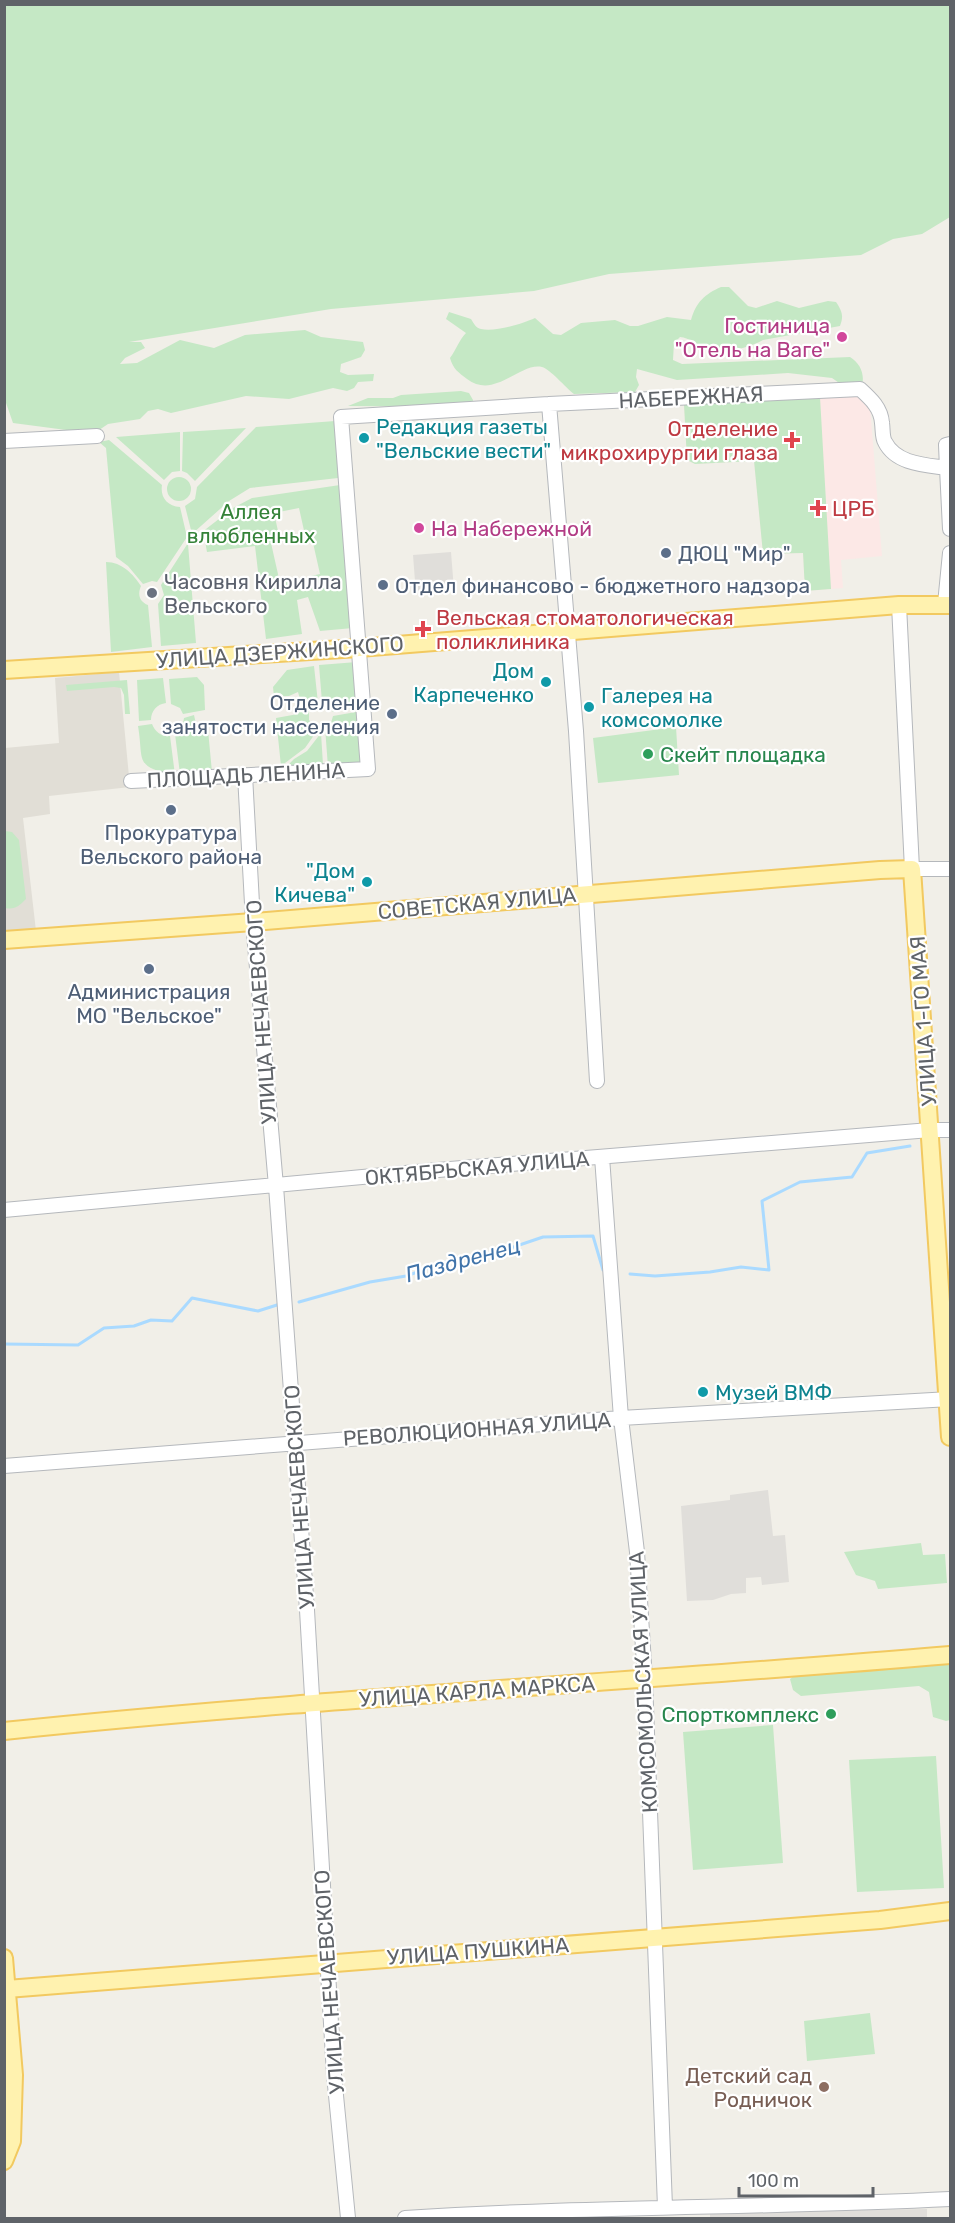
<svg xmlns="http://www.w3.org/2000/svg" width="955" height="2223" viewBox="0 0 955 2223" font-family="Rubik,sans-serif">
<rect width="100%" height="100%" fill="#f1efe8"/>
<!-- industrial -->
<path fill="#e0deda" d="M451,552L454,590L416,594L413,555Z
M768,1490L773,1536L785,1535L789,1582L762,1585L761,1577L746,1578V1593L731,1594L713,1600L687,1601L681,1506L730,1500V1495Z
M927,2209V2218H710V2213Z"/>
<!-- education -->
<path fill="#e1ded6" d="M119,672L130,787L49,796L50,814L23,818L36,931L5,934V748L59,743L55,678Z"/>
<!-- medical -->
<path fill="#fce8e6" d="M859,395L870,406L882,556L841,560L843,588L805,591L803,553L763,554L754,461L695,464L687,460L684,405Z"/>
<!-- green -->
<path fill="#c5e8c5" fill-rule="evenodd" d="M5,5H950V217L922,234L893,239L861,255L609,274L534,291L331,309L129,342H141L145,348L125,358L120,364L137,363L180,340L214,348L245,335L305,330L321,337L363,342L365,350L361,357L341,364L340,372L348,375L374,374L373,381L358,382L354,388L347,391L333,388L289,399L246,396L171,413L158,409L148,411L140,419L108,424L99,430L89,433L13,423L5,400Z
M721,287H729L748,306L756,308L777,301L799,308L828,301L836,302C842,311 844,316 840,326L763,340C747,349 719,355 701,347C693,343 690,338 680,337L674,343L673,360L682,364L850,357C860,363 865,374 862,385L845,387L832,378L788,373L677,380L637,369L636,377L639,385L635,392L574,394C566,388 550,369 542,367C520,362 495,400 467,379C459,373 453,369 450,358C456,350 459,340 466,333L446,319L449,312L471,319C474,324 476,328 481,329C495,332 522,324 535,318L553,334L561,335L581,323L615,320L630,326H638L667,317L691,320C696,302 705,294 721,287Z
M461,391L469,393L473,400L472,407L348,406L368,398H393L401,395Z
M820,397L831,589L805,591L803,553L763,554L754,461L695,464L687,460L684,405Z
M335,421L338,478L250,488L229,501L192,534L185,506L195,499L197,487L256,427Z
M246,428L195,481L187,473L182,471L183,432Z
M180,432V471L172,472L164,480L116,437Z
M109,440L162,485C160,497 167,506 180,507L187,537L157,582L152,581L143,584L128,566L116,557L106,448L99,442Z
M167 489a12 12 0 1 1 24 0a12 12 0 1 1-24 0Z
M340,485L353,628L320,631L308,597L297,600L302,634L266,639L255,546L207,552L205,541L188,544L196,643L161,646L158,604L164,595L161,585L188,543L233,508L252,498ZM299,508L305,535L311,534L320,574L311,576L313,586L293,591L291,581L280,583L271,543L280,540L274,513Z
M106,562C122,562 133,574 141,586C137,595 140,602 148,605L152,647L111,652Z
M357,662L360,696L353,707L333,712L327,704L322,702L319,665Z
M314,666L318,703L311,707L298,701L300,699L298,692L289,696L274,697L273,687L287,670Z
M197,677L204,685L205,710L183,714L180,708L171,704L169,679Z
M163,678L166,703C157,704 151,711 151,720L139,721L137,680Z
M127,680L130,714H125L124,695L121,688L114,687L67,691L66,685Z
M297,704L309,709V720L315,727L319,728L305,748L281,766L276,718L298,714Z
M356,712L361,714L364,760L355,766L328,767L325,727L331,723L333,716Z
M194,715L196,724L204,723L205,730H208L212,772L180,774L175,734L182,728L184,718Z
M152,724C155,732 162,737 170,736L175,775C133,767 144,760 138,726Z
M676,727L679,775L598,783L593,738Z
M321,733L323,765L284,769L294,759L307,751Z
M5,831L12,832L19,840L26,899C19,906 15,910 5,908Z
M921,1543L923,1555L945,1554L947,1583L878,1589L875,1581L856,1575L844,1552Z
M940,1661L950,1665V1720L946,1721L933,1717L929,1692L919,1686L801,1696L793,1690L790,1679L797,1674Z
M773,1725L783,1863L693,1870L683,1732Z
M936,1756L944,1888L857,1892L849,1760Z
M870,2013L875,2054L807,2061L804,2021Z"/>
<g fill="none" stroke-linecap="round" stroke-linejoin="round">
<!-- stream -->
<path stroke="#aadaff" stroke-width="3" d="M630,1274L655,1276L710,1272L741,1267L769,1270L762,1201L800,1182L852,1177L867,1153L910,1146
M299,1302L370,1282L406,1276L449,1261L496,1253L543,1237L593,1236L603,1270
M4,1344L78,1345L104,1328L134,1326L151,1320L172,1321L192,1298L258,1311L277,1305"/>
<defs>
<path id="minor" d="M549,404L576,731L597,1081
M4,441L97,436
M950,466L947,468L950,529
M945,604L950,553
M899,605L912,869H950
M245,775L253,922L276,1186L307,1610L334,2075L348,2218
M131,781L368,769L341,417L549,404L860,389C871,399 881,408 882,423C883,429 882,437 885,442C896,464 925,465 947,468L946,445L950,444
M602,1157L621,1418L637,1552L645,1680L665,2207
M4,1210L438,1170L930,1130H950
M4,1466L621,1418L950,1399
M405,2218C586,2206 769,2208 950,2199"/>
<path id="major" d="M4,670L359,648L899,605H950
M4,940L253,922L880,870L912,869L950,1437
M4,1731C319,1698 635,1682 950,1655
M4,1958L14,2075L12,2141L4,2161
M7,1989L880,1920L950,1911"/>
</defs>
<!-- minor casing -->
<use href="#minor" stroke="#b5b8bc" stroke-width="16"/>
<!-- major casing -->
<use href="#major" stroke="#f2c960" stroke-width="20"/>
<!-- minor -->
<use href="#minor" stroke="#fff" stroke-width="14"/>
<!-- major -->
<use href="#major" stroke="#fff2af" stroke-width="16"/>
</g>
<!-- markers -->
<g fill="#d1479c" stroke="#fff" stroke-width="2">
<circle cx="842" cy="337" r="6"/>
<circle cx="419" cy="528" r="6"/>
</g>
<g fill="#0f9aa8" stroke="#fff" stroke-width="2">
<circle cx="364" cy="438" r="6"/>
<circle cx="546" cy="682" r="6"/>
<circle cx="589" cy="707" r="6"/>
<circle cx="367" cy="882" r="6"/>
<circle cx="703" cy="1392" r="6"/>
</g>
<g fill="#e0444e" stroke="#fff" stroke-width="2">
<path d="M789 431h6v6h6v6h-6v6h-6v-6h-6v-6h6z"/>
<path d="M815 499h6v6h6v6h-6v6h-6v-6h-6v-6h6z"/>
<path d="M420 620h6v6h6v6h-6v6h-6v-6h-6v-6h6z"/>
</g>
<g fill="#5c6f8a" stroke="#fff" stroke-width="2">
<circle cx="666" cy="553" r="6"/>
<circle cx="383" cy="585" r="6"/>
<circle cx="392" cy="714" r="6"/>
<circle cx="171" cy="810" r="6"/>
<circle cx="149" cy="969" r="6"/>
</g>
<circle fill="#6b7280" stroke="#fff" stroke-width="2" cx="152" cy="593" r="6"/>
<g fill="#2e9e5b" stroke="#fff" stroke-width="2">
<circle cx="648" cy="754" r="6"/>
<circle cx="831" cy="1714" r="6"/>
</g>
<circle fill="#8d6e63" stroke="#fff" stroke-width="2" cx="824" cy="2087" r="6"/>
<g text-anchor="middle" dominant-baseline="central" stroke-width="4.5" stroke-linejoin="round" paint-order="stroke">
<!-- hotel labels -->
<g font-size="21" fill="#b23c85" stroke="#fff" text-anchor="end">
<text x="830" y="325">Гостиница<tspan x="830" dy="24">"Отель на Ваге"</tspan></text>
<text x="431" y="528" text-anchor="start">На Набережной</text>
</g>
<!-- street labels -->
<g font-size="21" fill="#5f6368" stroke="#fff">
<text transform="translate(691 397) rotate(-3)">НАБЕРЕЖНАЯ</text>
<text transform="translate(280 652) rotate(-4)">УЛИЦА ДЗЕРЖИНСКОГО</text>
<text transform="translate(246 775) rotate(-3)">ПЛОЩАДЬ ЛЕНИНА</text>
<text transform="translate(477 903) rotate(-5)">СОВЕТСКАЯ УЛИЦА</text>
<text transform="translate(261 1012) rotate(-94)">УЛИЦА НЕЧАЕВСКОГО</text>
<text transform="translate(923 1021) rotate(-94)">УЛИЦА 1-ГО МАЯ</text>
<text transform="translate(477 1168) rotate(-5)">ОКТЯБРЬСКАЯ УЛИЦА</text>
<text transform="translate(477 1429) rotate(-4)">РЕВОЛЮЦИОННАЯ УЛИЦА</text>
<text transform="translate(299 1497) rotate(-94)">УЛИЦА НЕЧАЕВСКОГО</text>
<text transform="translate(643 1682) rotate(-93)">КОМСОМОЛЬСКАЯ УЛИЦА</text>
<text transform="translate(477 1691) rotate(-4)">УЛИЦА КАРЛА МАРКСА</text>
<text transform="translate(478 1951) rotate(-4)">УЛИЦА ПУШКИНА</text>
<text transform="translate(329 1982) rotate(-94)">УЛИЦА НЕЧАЕВСКОГО</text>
</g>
<!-- culture labels -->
<g font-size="21" fill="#0d838f" stroke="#fff" text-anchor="start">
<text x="376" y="426">Редакция газеты<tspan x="376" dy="24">"Вельские вести"</tspan></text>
<text x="534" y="670" text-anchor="end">Дом<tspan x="534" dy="24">Карпеченко</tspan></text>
<text x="601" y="695">Галерея на<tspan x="601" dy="24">комсомолке</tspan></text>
<text x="355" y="870" text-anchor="end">"Дом<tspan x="355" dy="24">Кичева"</tspan></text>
<text x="715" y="1392">Музей ВМФ</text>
</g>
<!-- health labels -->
<g font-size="21" fill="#be3a42" stroke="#fff" text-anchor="start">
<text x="778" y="428" text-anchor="end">Отделение<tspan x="778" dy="24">микрохирургии глаза</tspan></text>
<text x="832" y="508">ЦРБ</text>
<text x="436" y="617">Вельская стоматологическая<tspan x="436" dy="24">поликлиника</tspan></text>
</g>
<!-- park labels -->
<g font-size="21" fill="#348238" stroke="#fff">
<text x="251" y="511">Аллея<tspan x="251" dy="24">влюбленных</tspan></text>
</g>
<!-- service labels -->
<g font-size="21" fill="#4e5e75" stroke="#fff" text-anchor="start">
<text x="678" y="553">ДЮЦ "Мир"</text>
<text x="395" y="585">Отдел финансово - бюджетного надзора</text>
<text x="380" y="702" text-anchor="end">Отделение<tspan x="380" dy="24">занятости населения</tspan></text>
<text x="171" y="832" text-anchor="middle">Прокуратура<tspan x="171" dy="24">Вельского района</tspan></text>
<text x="149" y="991" text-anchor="middle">Администрация<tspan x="149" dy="24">МО "Вельское"</tspan></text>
</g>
<!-- worship labels -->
<g font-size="21" fill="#5b616d" stroke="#fff" text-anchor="start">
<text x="164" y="581">Часовня Кирилла<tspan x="164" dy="24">Вельского</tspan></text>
</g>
<!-- leisure labels -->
<g font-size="21" fill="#27864d" stroke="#fff" text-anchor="start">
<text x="660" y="754">Скейт площадка</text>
<text x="819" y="1714" text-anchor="end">Спорткомплекс</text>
</g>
<!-- education labels -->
<g font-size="21" fill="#785e54" stroke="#fff" text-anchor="end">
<text x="812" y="2075">Детский сад<tspan x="812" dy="24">Родничок</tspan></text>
</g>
<!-- water labels -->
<g font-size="22" font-style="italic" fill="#4174aa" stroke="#fff">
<text transform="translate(463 1260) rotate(-15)">Паздренец</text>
</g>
</g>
<!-- border -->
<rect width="955" height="2223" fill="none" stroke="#5f6368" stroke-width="12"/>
<!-- scale -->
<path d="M739 2187v9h134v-9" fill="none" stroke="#5f6368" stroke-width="3"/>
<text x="748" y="2187" font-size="18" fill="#5f6368" stroke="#ffffff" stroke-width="4.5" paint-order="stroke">100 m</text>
</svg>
